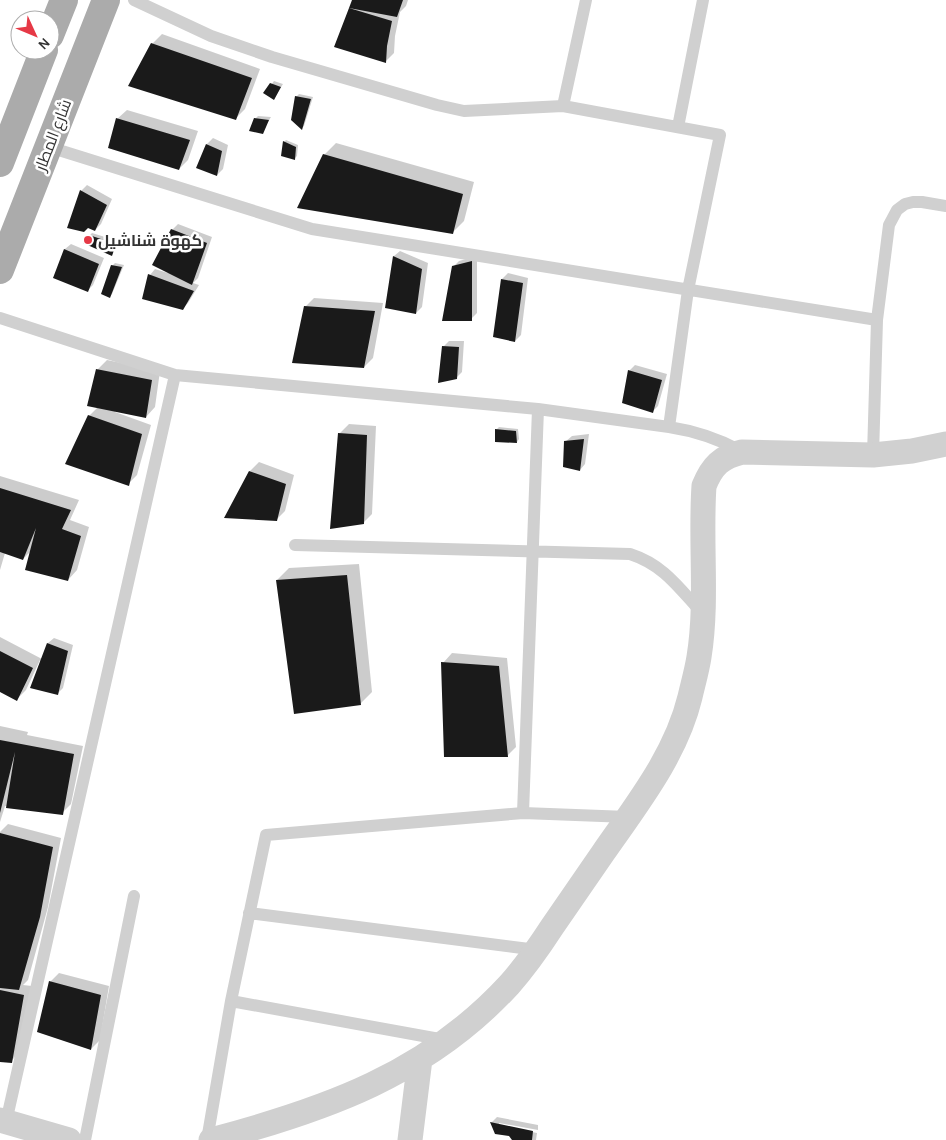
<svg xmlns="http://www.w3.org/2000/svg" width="946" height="1140" viewBox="0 0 946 1140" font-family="Karla,Cairo,sans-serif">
<rect width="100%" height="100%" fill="#fff"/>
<!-- shadow -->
<path fill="#0003" d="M353,0H408L406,6L400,12L395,36L394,53L385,62L351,9Z
M162,34L260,69L245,109L236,118L152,44Z
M274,81L283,84L274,99L265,93Z
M299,94L313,97L304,126L302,128L296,97Z
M127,110L198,131L188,160L179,169L117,119Z
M258,116L271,117L262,132L256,118Z
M213,138L228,145L223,169L217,175L207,144Z
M286,140L298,145L297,156L295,158L284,142Z
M336,143L474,182L464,221L452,233L324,155Z
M87,185L112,199L101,224L95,230L81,191Z
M178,224L212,237L198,278L193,283L199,285L188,303L182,309L150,275L155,269L168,273L172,230Z
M92,233L118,241L111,255L90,235Z
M71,244L104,258L93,285L87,291L55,277L65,249Z
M400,251L428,263L422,307L416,313L386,307L394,256Z
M477,256V313L471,319L453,267L459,261Z
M115,263L124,265L112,294L110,296L112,266Z
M508,273L528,278L521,335L515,341L502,279Z
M314,298L383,303L373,358L364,367L305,307Z
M449,341H464L462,372L456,378L443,347Z
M107,360L160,371L155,407L146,417L115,411V412L151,425L137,475L128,484L89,416L98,407V369Z
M635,365L667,374L658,406L652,412L629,371Z
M349,424L376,426L372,514L363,523L340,433Z
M499,427L518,429L519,439L517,442L496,430Z
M589,434L585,464L580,470L565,442L572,436Z
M259,462L294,475L285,511L276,520L250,471Z
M0,476L79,500L70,520L89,527L77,570L68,580L31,551L23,559L5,553L0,570Z
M359,564L372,692L360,704L277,580L289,568Z
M0,637L42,659L48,643L54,638L73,645L63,688L57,694L40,660L26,690L17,699L0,691Z
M452,653L507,658L516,747L507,756L443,663Z
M0,726L28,732L27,735L83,746L71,804L62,813L5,806L0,822Z
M8,824L61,838L48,907L28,980L23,985L32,986L20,1052L11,1061L0,1060V832Z
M59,973L109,986L100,1040L91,1049L50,982Z
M497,1117L538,1125V1130L499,1123V1125L537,1133L536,1140H513L510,1135L491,1123Z"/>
<!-- building -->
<path fill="#1a1a1a" d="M352,0H403L397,17L349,8Z
M349,8L392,21L387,46L386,63L334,47Z
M151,43L252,78L236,120L128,86Z
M270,83L281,87L274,100L263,93Z
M295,96L311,99L302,130L291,120Z
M116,118L190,140L179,170L108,148Z
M254,118L269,120L263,134L249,131Z
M283,141L296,147L295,160L281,156Z
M206,144L222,151L217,176L196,168Z
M323,154L463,194L453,234L297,208Z
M80,190L107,205L95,231L88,228L84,232L67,228Z
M171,229L207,243L192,285L152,265Z
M89,235L116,244L112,256L83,243Z
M64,249L99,264L88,292L53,278Z
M393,256L422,269L416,314L385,308Z
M472,261V321H442L452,266Z
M111,265L122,267L110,298L101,294Z
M148,274L194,291L183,310L142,299Z
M501,279L523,283L515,342L493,337Z
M304,306L375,311L364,368L292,363Z
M442,346L459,347L457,379L438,383Z
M96,369L152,380L146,418L87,406Z
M628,370L662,380L653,413L622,403Z
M88,415L142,434L129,486L65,464Z
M495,429L516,431L517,443L495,442Z
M338,433L367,435L364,524L330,529Z
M584,439L580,471L563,467L564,441Z
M249,471L286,484L277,521L224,518Z
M0,488L71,510L62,529L81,536L68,581L25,570L36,528L23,560L0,552Z
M347,575L361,705L294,714L276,580Z
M47,643L68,651L58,695L30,688Z
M0,651L33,668L17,701L0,692Z
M441,662L499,666L508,757H444Z
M0,740L74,754L63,815L6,808L15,752L0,813Z
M0,833L53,847L40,917L19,990L0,988Z
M49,981L101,995L91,1050L37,1032Z
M0,990L24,995L12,1063L0,1062Z
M490,1122L533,1131L532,1140H512L509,1136L495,1134Z"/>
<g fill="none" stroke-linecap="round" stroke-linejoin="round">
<!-- service -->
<path stroke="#d0d0d0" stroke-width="12" d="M134,0L211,36L272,57L437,105L464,111L563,106L720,135L688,290L669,427
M563,106L586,0
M678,127L703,0
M49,147L312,229L877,320
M0,318L175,375L538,409L669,427C695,431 717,438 741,451
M873,455L877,320L889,225L897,210L905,204L913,202H922L946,206
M295,545L630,554C664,565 679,588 702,613
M523,813L538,409
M249,913L537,950
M231,1001L445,1040
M6,1122L175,375
M85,1140L134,896
M207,1140L231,1001L266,835L523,813L628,817"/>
<!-- minor -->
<path stroke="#d0d0d0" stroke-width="25" d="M0,1120L69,1140
M211,1140C325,1110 427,1074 509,985C525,967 539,947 552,927C569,902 586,878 603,853C637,804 676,755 690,697C693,684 697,670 699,657C708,601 700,543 704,486C712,466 721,457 742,452L873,455L912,451L946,444
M410,1140L420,1059"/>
<!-- primary -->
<path stroke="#ababab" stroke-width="28" d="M50,35L64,0
M0,163L44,50
M0,270L106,0"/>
</g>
<!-- markers -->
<circle fill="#e63946" stroke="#fff" stroke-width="2" cx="88" cy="240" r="5"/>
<g text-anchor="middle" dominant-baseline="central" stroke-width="5" stroke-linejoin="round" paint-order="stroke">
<!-- street labels -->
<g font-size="16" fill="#333" stroke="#fff">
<text transform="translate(53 135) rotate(-69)">شارع المطار</text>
</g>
<!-- poi labels -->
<g font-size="16" font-weight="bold" fill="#333" stroke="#fff" text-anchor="start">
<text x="98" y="240">كهوة شناشيل</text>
</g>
</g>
<!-- north arrow -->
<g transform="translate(35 35) rotate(134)"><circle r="24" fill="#ffffff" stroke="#adadad"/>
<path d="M0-4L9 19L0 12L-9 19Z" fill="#e63946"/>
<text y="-8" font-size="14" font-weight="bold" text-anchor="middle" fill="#333333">N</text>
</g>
</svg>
